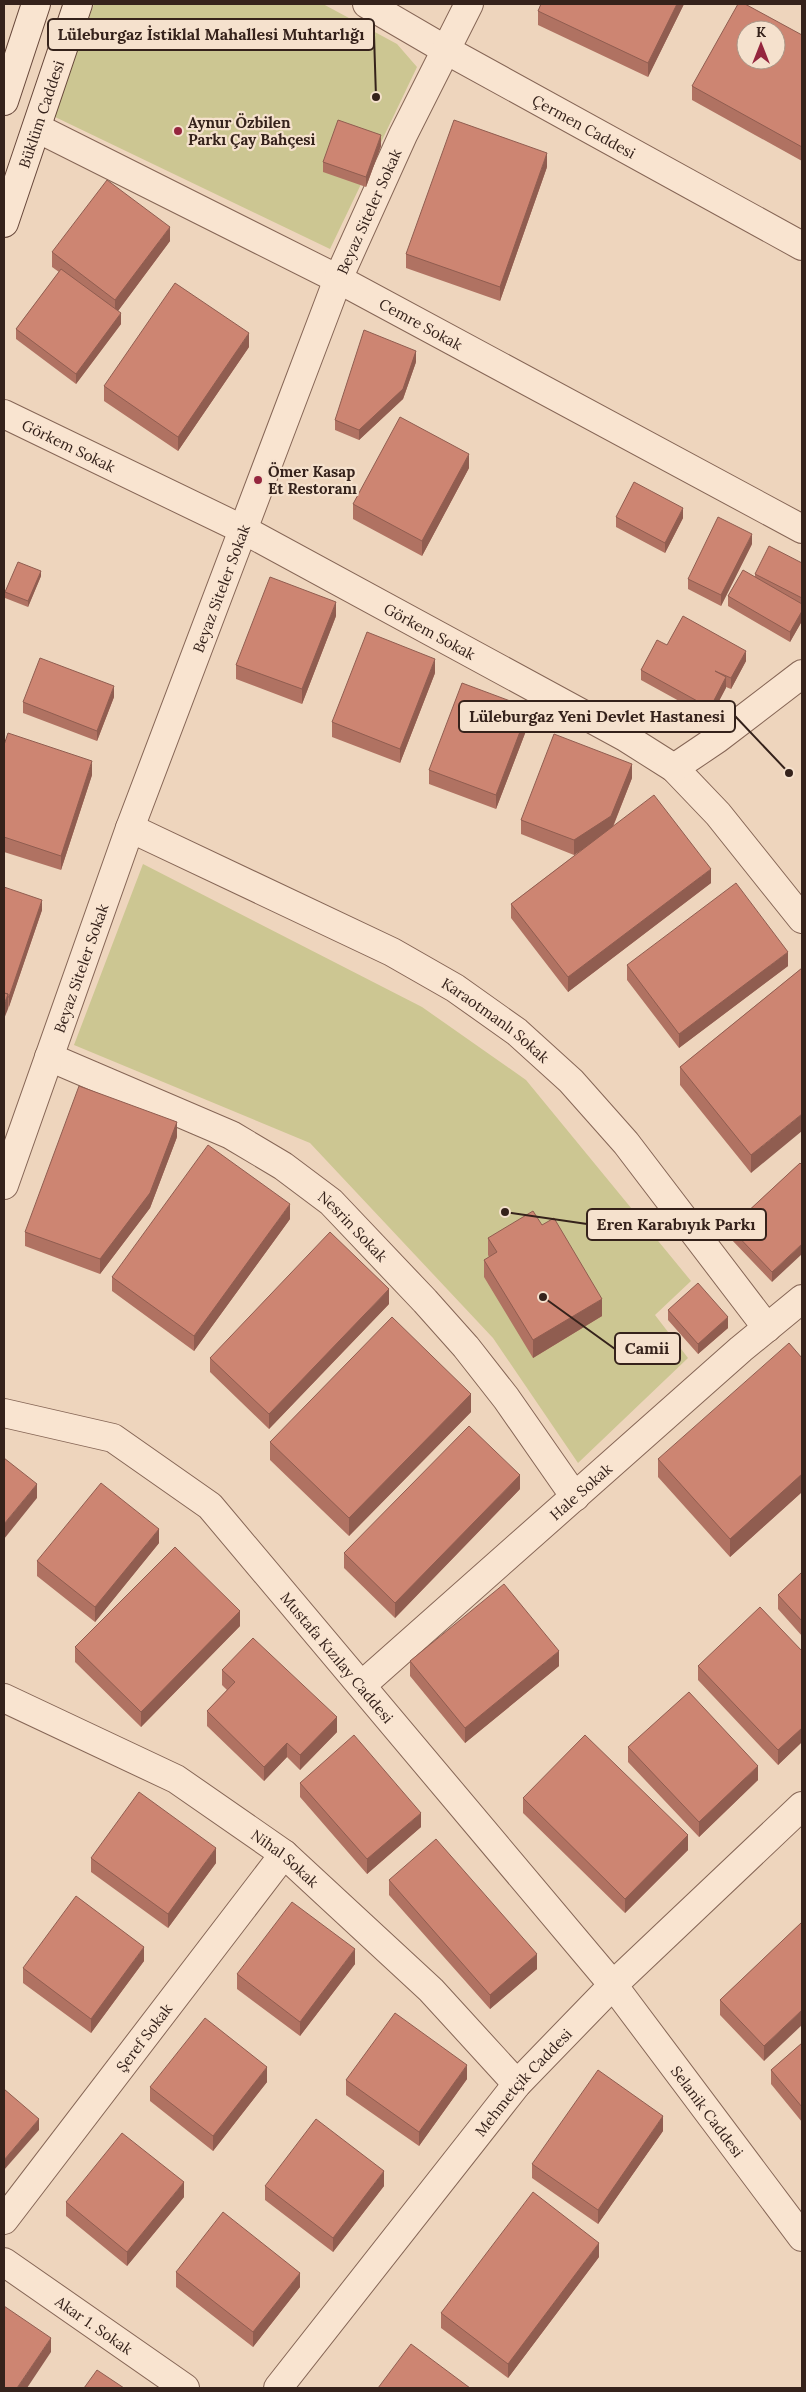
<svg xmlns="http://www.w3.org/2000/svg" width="806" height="2392" viewBox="0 0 806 2392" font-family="Lora,serif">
<rect width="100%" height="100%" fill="#eed5bd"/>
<!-- green -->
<path fill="#ccc692" d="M94,4H323L397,44L417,67L330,249L53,116Z
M143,864L422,1007L526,1080L691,1281L655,1315L688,1358L578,1463L493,1338L310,1143L74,1045Z"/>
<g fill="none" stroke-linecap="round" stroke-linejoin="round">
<defs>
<g id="minor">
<path id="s1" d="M367,4L446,50L802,246"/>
<path id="s2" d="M37,128L338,279L802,529"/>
<path id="s3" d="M4,414L244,530L625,737L674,768L718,814L802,919"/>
<path d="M674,768L717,739L802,674"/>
<path id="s4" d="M130,828L392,952L455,988L517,1032L571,1081L626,1143L767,1328"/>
<path id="s5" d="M49,1057L231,1135L283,1166L331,1202L425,1301L466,1347L506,1398L575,1497"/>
<path id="s6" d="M4,1185L130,828L338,279L403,135L469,4"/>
<path id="s7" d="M362,1685L741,1349L802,1299"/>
<path id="s8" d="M4,1698L176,1779L284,1854L431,1990L517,2084"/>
<path id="s9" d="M4,2220L284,1854"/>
<path id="s10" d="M4,2262L185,2388"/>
</g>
<g id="tertiary">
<path id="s11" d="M4,1413L113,1438L210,1506L613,1985L802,2237"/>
<path id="s12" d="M278,2388L517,2084L613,1985L802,1806"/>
</g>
<g id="secondary">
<path d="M4,101L36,4"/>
<path id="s13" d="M4,223L78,4"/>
</g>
</defs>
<!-- minor casing -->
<use href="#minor" stroke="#866656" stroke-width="30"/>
<!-- tertiary casing -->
<use href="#tertiary" stroke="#866656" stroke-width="30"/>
<!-- secondary casing -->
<use href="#secondary" stroke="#67473a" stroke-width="30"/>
<!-- minor -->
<use href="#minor" stroke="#f9e4d0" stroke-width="28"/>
<!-- tertiary -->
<use href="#tertiary" stroke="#f9e4d0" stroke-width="28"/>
<!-- secondary -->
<use href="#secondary" stroke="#f9e4d0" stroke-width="28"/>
</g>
<!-- wall -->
<path fill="#b07262" d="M541,4H684L648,77L538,25V11Z
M802,35V161L692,100V86Z
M381,146L366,187L323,172V162Z
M547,167L500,301L406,268V254Z
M170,241L118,311L121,324L76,384L16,339V329L59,272L52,267V252Z
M249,347L178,451L104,401V386Z
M416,362L403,399L359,440L335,430V420Z
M469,468L422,556L353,519V504Z
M616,517L683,518L665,553L616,527Z
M752,544L721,606L688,589V579Z
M802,563V621L790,642L728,606V596L755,577V574Z
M41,576L28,607L5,598V592Z
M336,616L302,704L236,679V665Z
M667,645L746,661L731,689L726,687L710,718L641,680V670Z
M435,673L400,763L332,737V722Z
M114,697L97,741L23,713V702Z
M529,723L496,809L429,784V770Z
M4,745L92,775L61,870L4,852Z
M632,778L613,827L711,883L568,992L511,918V904L587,846L574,855L521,834V820Z
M4,887L42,910L8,1009Z
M627,965L788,966L679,1048L627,980Z
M802,968L751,1173L680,1085V1067Z
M177,1137L150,1208L100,1274L25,1246V1232Z
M800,1163L772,1282L730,1238V1228Z
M290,1219L194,1351L112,1291V1277Z
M542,1225L602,1316L533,1358L484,1277V1260L489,1257L488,1255V1238Z
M389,1304L269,1429L210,1372V1358Z
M668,1310L728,1328L698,1354L668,1320Z
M802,1358V1492L730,1557L658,1477V1459Z
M471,1412L349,1536L270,1460V1442Z
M520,1489L395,1618L344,1568V1553Z
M159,1543L95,1622L37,1576V1561Z
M802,1572V1636L778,1609V1595Z
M240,1626L141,1727L75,1662V1647Z
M802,1651V1742L778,1765L698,1680V1666Z
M410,1661L559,1666L465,1743L410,1676Z
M222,1670L337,1732L300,1770L287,1757L264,1781L207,1726V1711L227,1690L222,1685Z
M628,1747L758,1780L699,1837L628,1762Z
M300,1783L421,1827L367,1874L300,1797Z
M523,1798L688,1850L625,1913L523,1813Z
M91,1858L216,1863L168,1928L91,1872Z
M389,1880L537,1969L490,2009L389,1895Z
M802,1922L764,2061L720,2015V2000Z
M144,1961L91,2033L23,1983V1968Z
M355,1964L300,2036L237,1989V1974Z
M802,2043V2122L771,2084V2070Z
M467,2079L419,2146L346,2095V2080Z
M267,2082L213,2151L150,2101V2087Z
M663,2131L598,2224L532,2178V2164Z
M265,2186H384L333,2252L265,2200Z
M184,2197L127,2266L66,2216V2202Z
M599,2257L508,2378L441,2328V2313Z
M176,2272L300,2287L253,2347L176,2287Z"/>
<!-- shaded-wall -->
<path fill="#905d50" d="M677,4H684L648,77V63Z
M381,135V146L366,187V177Z
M547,153V167L500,301V287Z
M170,227V241L115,315V300Z
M121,313V324L76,384V374Z
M249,333V347L178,451V437Z
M416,351V362L403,399L359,440V430Z
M469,454V468L422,556V541Z
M683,508V518L665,553V543Z
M752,534V544L721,606V595Z
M41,571V576L28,607V601Z
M336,602V616L302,704V689Z
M802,611V621L790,642V632Z
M746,651V661L731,689V678Z
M435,659V673L400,763V749Z
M726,677V688L710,718V708Z
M114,686V697L97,741V731Z
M529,708V723L496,809V795Z
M92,761V775L61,870V856Z
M632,764V778L611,831L574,855V840Z
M711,869V883L568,992V977Z
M42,900V910L9,1007V997Z
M788,952V966L679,1048V1034Z
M8,994V1009L4,1019V1005Z
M802,1114V1131L751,1173V1155Z
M177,1122V1137L150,1208L100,1274V1259Z
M290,1204V1219L194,1351V1336Z
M802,1244V1254L772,1282V1272Z
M389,1289V1304L269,1429V1414Z
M602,1299V1316L533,1358V1340Z
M728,1317V1328L698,1354V1344Z
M471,1394V1412L349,1536V1518Z
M802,1474V1492L730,1557V1539Z
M520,1475V1489L395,1618V1603Z
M37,1484V1498L4,1539V1524Z
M159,1529V1543L95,1622V1607Z
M240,1611V1626L141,1727V1712Z
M559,1651V1666L465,1743V1728Z
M337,1717V1732L300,1770V1755Z
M802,1728V1742L778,1765V1750Z
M287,1743V1757L264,1781V1767Z
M758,1766V1780L699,1837V1822Z
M421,1813V1827L367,1874V1859Z
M688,1835V1850L625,1913V1899Z
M216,1848V1863L168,1928V1914Z
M144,1947V1961L91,2033V2019Z
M355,1949V1964L300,2036V2022Z
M537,1954V1969L490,2009V1995Z
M802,2010V2025L764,2061V2046Z
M467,2065V2079L419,2146V2132Z
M267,2067V2082L213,2151V2136Z
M663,2116V2131L598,2224V2210Z
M39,2119V2130L4,2170V2160Z
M384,2171V2186L333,2252V2238Z
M184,2182V2197L127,2266V2252Z
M599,2243V2257L508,2378V2364Z
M300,2273V2287L253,2347V2332Z
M51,2338V2352L27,2388H17Z"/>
<!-- building -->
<path fill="#cd8572" stroke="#905d50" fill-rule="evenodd" d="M541,4H677L648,63L538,11Z
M738,4H745L802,35V147L692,86ZM746,30H776V60H746Z
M338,120L381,135L366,177L323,162Z
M454,120L547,153L500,287L406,254Z
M107,180L170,227L115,300L52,252Z
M61,269L121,313L76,374L16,329Z
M175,283L249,333L178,437L104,386Z
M364,330L416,351L403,389L359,430L335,420Z
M400,417L469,454L422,541L353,504Z
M634,482L683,508L665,543L616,517Z
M718,517L752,534L721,595L688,579Z
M769,546L802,563V598L755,574Z
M18,562L41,571L28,601L5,592Z
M743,570L802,604V611L790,632L728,596Z
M270,577L336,602L302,689L236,665Z
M683,616L746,651L731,678L715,671L726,677L710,708L641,670L657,640L667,645Z
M367,632L435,659L400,749L332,722Z
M40,658L114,686L97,731L23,702Z
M462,683L529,708L496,795L429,770Z
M8,733L92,761L61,856L4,837V745Z
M554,734L632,764L611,816L574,840L521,820Z
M654,795L711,869L568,977L511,904Z
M736,883L788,952L679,1034L627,965Z
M4,887L42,900L9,997H8V994L4,993Z
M802,968V1114L751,1155L680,1067Z
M4,993L8,994L4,1005Z
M79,1086L177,1122L150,1193L100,1259L25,1232Z
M208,1145L290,1204L194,1336L112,1277Z
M800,1163L802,1165V1244L772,1272L730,1228Z
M533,1211L542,1225L554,1218L602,1299L533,1340L484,1260L497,1252L488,1238Z
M330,1232L389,1289L269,1414L210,1358Z
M698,1283L728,1317L698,1344L668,1310Z
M392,1317L471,1394L349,1518L270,1442Z
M789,1343L802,1358V1474L730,1539L658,1459Z
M469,1426L520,1475L395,1603L344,1553Z
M4,1458L37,1484L4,1524Z
M101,1483L159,1529L95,1607L37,1561Z
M175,1547L240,1611L141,1712L75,1647Z
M802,1572V1621L778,1595Z
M504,1584L559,1651L465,1728L410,1661Z
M760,1607L802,1651V1728L778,1750L698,1666Z
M253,1638L337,1717L300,1755L287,1743L264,1767L207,1711L235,1682L222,1670Z
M689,1692L758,1766L699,1822L628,1747Z
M354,1735L421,1813L367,1859L300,1783Z
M585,1735L688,1835L625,1899L523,1798Z
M139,1792L216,1848L168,1914L91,1858Z
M436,1839L537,1954L490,1995L389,1880Z
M76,1896L144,1947L91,2019L23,1968Z
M292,1902L355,1949L300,2022L237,1974Z
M802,1922V2010L764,2046L720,2000Z
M395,2013L467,2065L419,2132L346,2080Z
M205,2018L267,2067L213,2136L150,2087Z
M802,2043V2107L771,2070Z
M598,2070L663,2116L598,2210L532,2164Z
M4,2089L39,2119L4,2160Z
M316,2119L384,2171L333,2238L265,2186Z
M122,2133L184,2182L127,2252L66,2202Z
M533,2192L599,2243L508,2364L441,2313Z
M223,2212L300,2273L253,2332L176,2272Z
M4,2306L51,2338L17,2388H4Z
M411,2344L470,2388H378Z
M97,2370L124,2388H84Z"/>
<!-- markers -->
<g fill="#95263e" stroke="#f5e1cd" stroke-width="2">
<circle cx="178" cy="131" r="5"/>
<circle cx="258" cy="480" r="5"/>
</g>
<g text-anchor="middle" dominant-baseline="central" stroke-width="4.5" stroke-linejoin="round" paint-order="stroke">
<!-- street labels -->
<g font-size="15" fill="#35221b" stroke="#f5e1cd">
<text stroke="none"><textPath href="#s13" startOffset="115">Büklüm Caddesi</textPath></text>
<text stroke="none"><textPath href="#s1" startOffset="249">Çermen Caddesi</textPath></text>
<text stroke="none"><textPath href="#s6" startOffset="1040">Beyaz Siteler Sokak</textPath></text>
<text stroke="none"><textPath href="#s2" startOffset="431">Cemre Sokak</textPath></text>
<text stroke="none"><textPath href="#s3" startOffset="72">Görkem Sokak</textPath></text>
<text stroke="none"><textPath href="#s6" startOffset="635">Beyaz Siteler Sokak</textPath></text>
<text stroke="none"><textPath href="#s3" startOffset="478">Görkem Sokak</textPath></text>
<text stroke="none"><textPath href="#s6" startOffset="230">Beyaz Siteler Sokak</textPath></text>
<text stroke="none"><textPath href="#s4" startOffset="414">Karaotmanlı Sokak</textPath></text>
<text stroke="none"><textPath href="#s5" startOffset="351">Nesrin Sokak</textPath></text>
<text stroke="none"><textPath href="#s7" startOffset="292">Hale Sokak</textPath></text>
<text stroke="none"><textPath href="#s11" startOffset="428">Mustafa Kızılay Caddesi</textPath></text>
<text stroke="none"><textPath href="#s8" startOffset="325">Nihal Sokak</textPath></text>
<text stroke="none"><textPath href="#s9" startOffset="230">Şeref Sokak</textPath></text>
<text stroke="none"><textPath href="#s12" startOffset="392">Mehmetçik Caddesi</textPath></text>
<text stroke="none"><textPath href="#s11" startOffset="1014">Selanik Caddesi</textPath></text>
<text stroke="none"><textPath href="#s10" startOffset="110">Akar 1. Sokak</textPath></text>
</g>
<!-- poi labels -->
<g font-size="15" font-weight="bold" fill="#35221b" stroke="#f5e1cd" text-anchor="start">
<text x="188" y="122">Aynur Özbilen<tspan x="188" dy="17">Parkı Çay Bahçesi</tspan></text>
<text x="268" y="471">Ömer Kasap<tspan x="268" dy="17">Et Restoranı</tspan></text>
</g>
</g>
<!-- callouts -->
<path fill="none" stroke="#35221b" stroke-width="2" d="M376 97L374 35M789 773L735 716M505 1212L587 1224M543 1297L615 1349"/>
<g fill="#35221b" stroke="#f5e1cd" stroke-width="2">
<circle cx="376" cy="97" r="5"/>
<circle cx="789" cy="773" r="5"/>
<circle cx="505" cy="1212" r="5"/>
<circle cx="543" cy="1297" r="5"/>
</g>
<g fill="#f5e1cd" stroke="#35221b" stroke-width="2">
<rect x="48" y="19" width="326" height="31" rx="5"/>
<rect x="459" y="701" width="276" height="31" rx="5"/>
<rect x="587" y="1209" width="179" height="31" rx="5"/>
<rect x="615" y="1333" width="65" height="31" rx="5"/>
</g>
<g font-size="16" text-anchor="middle" font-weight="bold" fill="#35221b">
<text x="211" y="40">Lüleburgaz İstiklal Mahallesi Muhtarlığı</text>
<text x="597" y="722">Lüleburgaz Yeni Devlet Hastanesi</text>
<text x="676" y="1230">Eren Karabıyık Parkı</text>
<text x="647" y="1354">Camii</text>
</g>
<!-- border -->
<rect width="806" height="2392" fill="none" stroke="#35221b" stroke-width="10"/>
<!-- north arrow -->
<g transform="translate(761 45)"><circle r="24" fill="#f5e1cd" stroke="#a89586"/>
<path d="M0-4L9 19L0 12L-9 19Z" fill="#95263e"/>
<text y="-8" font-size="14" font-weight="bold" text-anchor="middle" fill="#35221b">K</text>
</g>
</svg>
